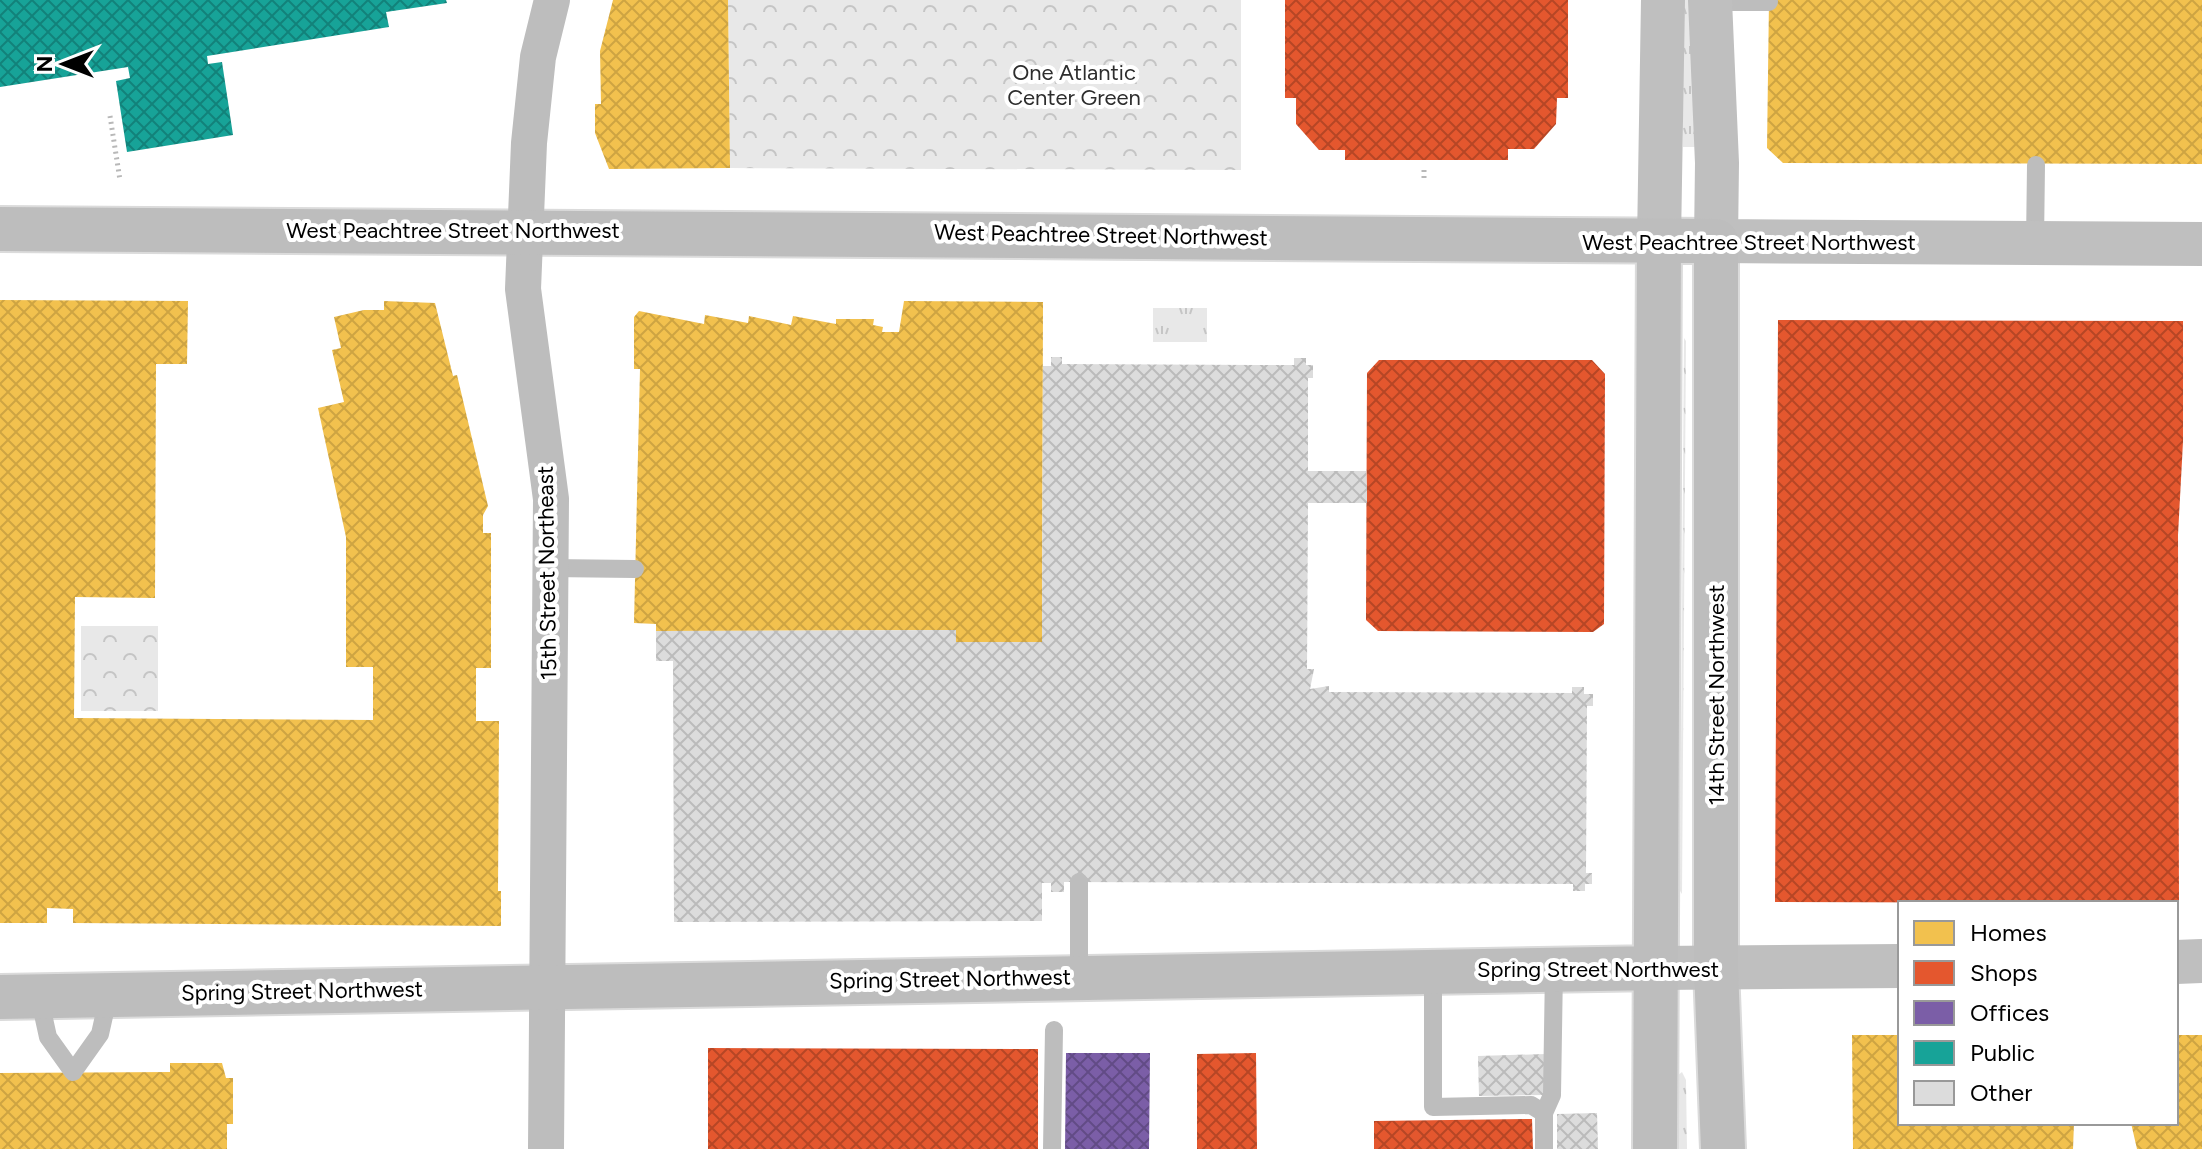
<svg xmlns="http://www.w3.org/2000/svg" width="2202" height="1149" viewBox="0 0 2202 1149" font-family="Figtree,sans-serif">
<defs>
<pattern id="grass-tufts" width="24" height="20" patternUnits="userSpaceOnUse" patternTransform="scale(2)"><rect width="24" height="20" fill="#e8e8e8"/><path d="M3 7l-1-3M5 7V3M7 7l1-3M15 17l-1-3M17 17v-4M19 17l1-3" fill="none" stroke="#c5c5c5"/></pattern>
<pattern id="park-crowns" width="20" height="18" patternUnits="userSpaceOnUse" patternTransform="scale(2)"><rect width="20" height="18" fill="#e8e8e8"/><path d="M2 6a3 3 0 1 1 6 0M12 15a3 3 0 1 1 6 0" fill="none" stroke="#c5c5c5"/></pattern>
<pattern id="homes-cross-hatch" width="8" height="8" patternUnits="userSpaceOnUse" patternTransform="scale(2)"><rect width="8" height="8" fill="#f2c14e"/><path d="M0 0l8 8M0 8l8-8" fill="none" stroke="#cea442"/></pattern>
<pattern id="shops-cross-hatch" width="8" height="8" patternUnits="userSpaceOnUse" patternTransform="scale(2)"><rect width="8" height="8" fill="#e4572e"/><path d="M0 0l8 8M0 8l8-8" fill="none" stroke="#b64625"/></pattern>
<pattern id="offices-cross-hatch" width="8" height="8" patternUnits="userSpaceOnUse" patternTransform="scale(2)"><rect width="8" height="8" fill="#7b5ea7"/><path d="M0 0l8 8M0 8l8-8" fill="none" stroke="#624b86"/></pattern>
<pattern id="public-cross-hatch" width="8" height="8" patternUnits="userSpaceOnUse" patternTransform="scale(2)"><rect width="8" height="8" fill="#17a398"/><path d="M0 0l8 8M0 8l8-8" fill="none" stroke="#12827a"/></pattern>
<pattern id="building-cross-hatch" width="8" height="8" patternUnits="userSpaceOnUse" patternTransform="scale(2)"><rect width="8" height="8" fill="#dcdcdc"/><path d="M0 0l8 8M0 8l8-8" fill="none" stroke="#bbb"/></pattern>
</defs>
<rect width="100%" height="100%" fill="#fff"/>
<!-- grass -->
<path fill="url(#grass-tufts)" d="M1683,0H1689L1698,147H1683Z
M1153,308H1207V342H1153Z
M1684,338L1686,341L1682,894L1680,891Z
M1682,1072L1686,1080L1687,1149H1678L1677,1076Z"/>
<!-- park -->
<path fill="url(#park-crowns)" d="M728,0H1241V170L730,168Z
M81,626H158V711H81Z"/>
<!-- homes -->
<path fill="url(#homes-cross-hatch)" d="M613,0H728L730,168L609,169L595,133V104H601L600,51Z
M1769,0H2202V164L1783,163L1767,148Z
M0,300L188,301L187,364H156L155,598L75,597L74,718L216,719L373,720V667H346V537L318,408L344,402L332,350L341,348L334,317L364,310H384V301L435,303L453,376L457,375L488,506L483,515V533H491V668H476V721H499L498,891H501V926L73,923V909L47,908V923H0Z
M904,301L1043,302L1042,642H956V630L656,631V624L634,623L640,369H634V317L639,311L704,324L705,315L748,323L749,316L791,325L793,316L836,324V319H874L873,325L883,327L882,332H899Z
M1852,1035H1900V1123H2074L2073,1149H1853Z
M2176,1035H2202V1149H2137L2131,1123H2176Z
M170,1063H222L226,1078H233V1124H227V1149H0V1073L170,1072Z"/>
<!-- shops -->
<path fill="url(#shops-cross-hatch)" d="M1285,0H1568V98H1557L1556,124L1534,149H1508V160H1345V150H1319L1296,124V98H1285Z
M1778,320L2183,321V442L2178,535L2179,903L1775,902Z
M1379,360H1592L1605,374L1604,624L1593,632L1378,631L1366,620L1367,373Z
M708,1048L1038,1049V1149H708Z
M1256,1053L1257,1149H1197V1054Z
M1532,1119L1533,1149H1374V1121Z"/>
<!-- offices -->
<path fill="url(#offices-cross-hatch)" d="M1066,1053H1150L1149,1149H1065Z"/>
<!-- public -->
<path fill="url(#public-cross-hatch)" d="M0,0H446L447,3L386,12L389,27L207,56L208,64L222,62L233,135L127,152L116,81L130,78L128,67L0,87Z"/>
<!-- building -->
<path fill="url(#building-cross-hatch)" d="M1051,357H1062V364L1256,365H1294V358H1306V365H1313V378H1308V471H1366L1367,487V503H1308L1307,669H1314L1310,689L1329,686V692L1572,693V687H1584V694H1593V706H1587L1586,873H1592V884H1585V891H1573V884L1064,882V892H1051V883H1042V921L674,922L673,661H656V631L956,630V642H1042L1043,366H1051Z
M1546,1054V1095L1479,1096L1478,1056Z
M1597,1113L1598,1149H1557V1114Z"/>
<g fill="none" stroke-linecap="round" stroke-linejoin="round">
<defs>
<path id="primary" d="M0,229L1716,241V968L1723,1149
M0,997L1657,968
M1655,1149L1659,241"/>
</defs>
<!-- primary casing -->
<use href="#primary" stroke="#dbdbdb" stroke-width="48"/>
<!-- path -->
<path stroke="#b8b8b8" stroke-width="5" stroke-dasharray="2 4" stroke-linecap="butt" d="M110,116L120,180
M1424,170V179"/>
<!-- lane -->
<path stroke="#bdbdbd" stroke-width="18" d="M1710,2H1769
M2035,243L2036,165
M550,568L635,569
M1433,971V1107L1531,1105L1544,1113L1552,1095L1554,969
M1079,977V882
M39,996L48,1037L73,1072L100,1034L109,994
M1544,1113V1149
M1052,1149L1054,1030"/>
<!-- street -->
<path stroke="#bdbdbd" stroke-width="36" d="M546,1149L551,499L523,289L529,143L538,57L552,0"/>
<!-- secondary -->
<path stroke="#bfbfbf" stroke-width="44" d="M1710,0L1717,163L1716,241L2202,244
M1659,241L1663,0
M2176,962L2202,961
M1657,968L1900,966"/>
<!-- primary -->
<use href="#primary" stroke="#bdbdbd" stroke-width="44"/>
</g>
<g text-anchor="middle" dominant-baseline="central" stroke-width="8" stroke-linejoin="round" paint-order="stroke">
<!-- park labels -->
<g font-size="22" fill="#2d2d2d" stroke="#fff">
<text x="1074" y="72">One Atlantic<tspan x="1074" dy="25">Center Green</tspan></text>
</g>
<!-- street labels -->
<g font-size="22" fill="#000" stroke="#fff">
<text x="453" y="230">West Peachtree Street Northwest</text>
<text transform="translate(1101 235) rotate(1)">West Peachtree Street Northwest</text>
<text x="1749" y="242">West Peachtree Street Northwest</text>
<text transform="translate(547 573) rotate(-91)">15th Street Northeast</text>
<text transform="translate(1716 695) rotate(-90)">14th Street Northwest</text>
<text x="1598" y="969">Spring Street Northwest</text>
<text transform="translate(950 979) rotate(-1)">Spring Street Northwest</text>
<text transform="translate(302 991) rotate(-1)">Spring Street Northwest</text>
</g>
</g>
<!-- legend -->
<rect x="1898" y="901" width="280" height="224" fill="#ffffff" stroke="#999999" stroke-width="2"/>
<rect x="1914" y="921" width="40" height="24" fill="#f2c14e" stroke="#999999" stroke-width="2"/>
<text x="1970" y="941" font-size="24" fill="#000000">Homes</text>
<rect x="1914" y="961" width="40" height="24" fill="#e4572e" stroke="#999999" stroke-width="2"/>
<text x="1970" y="981" font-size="24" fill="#000000">Shops</text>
<rect x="1914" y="1001" width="40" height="24" fill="#7b5ea7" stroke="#999999" stroke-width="2"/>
<text x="1970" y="1021" font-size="24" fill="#000000">Offices</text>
<rect x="1914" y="1041" width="40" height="24" fill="#17a398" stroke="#999999" stroke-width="2"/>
<text x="1970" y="1061" font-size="24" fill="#000000">Public</text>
<rect x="1914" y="1081" width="40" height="24" fill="#dcdcdc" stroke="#999999" stroke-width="2"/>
<text x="1970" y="1101" font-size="24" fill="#000000">Other</text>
<!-- north arrow -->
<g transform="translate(64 64) rotate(270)" stroke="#ffffff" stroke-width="6" paint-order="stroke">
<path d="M0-6L14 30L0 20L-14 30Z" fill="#000000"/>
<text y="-12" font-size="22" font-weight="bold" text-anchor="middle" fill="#000000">N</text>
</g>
</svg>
